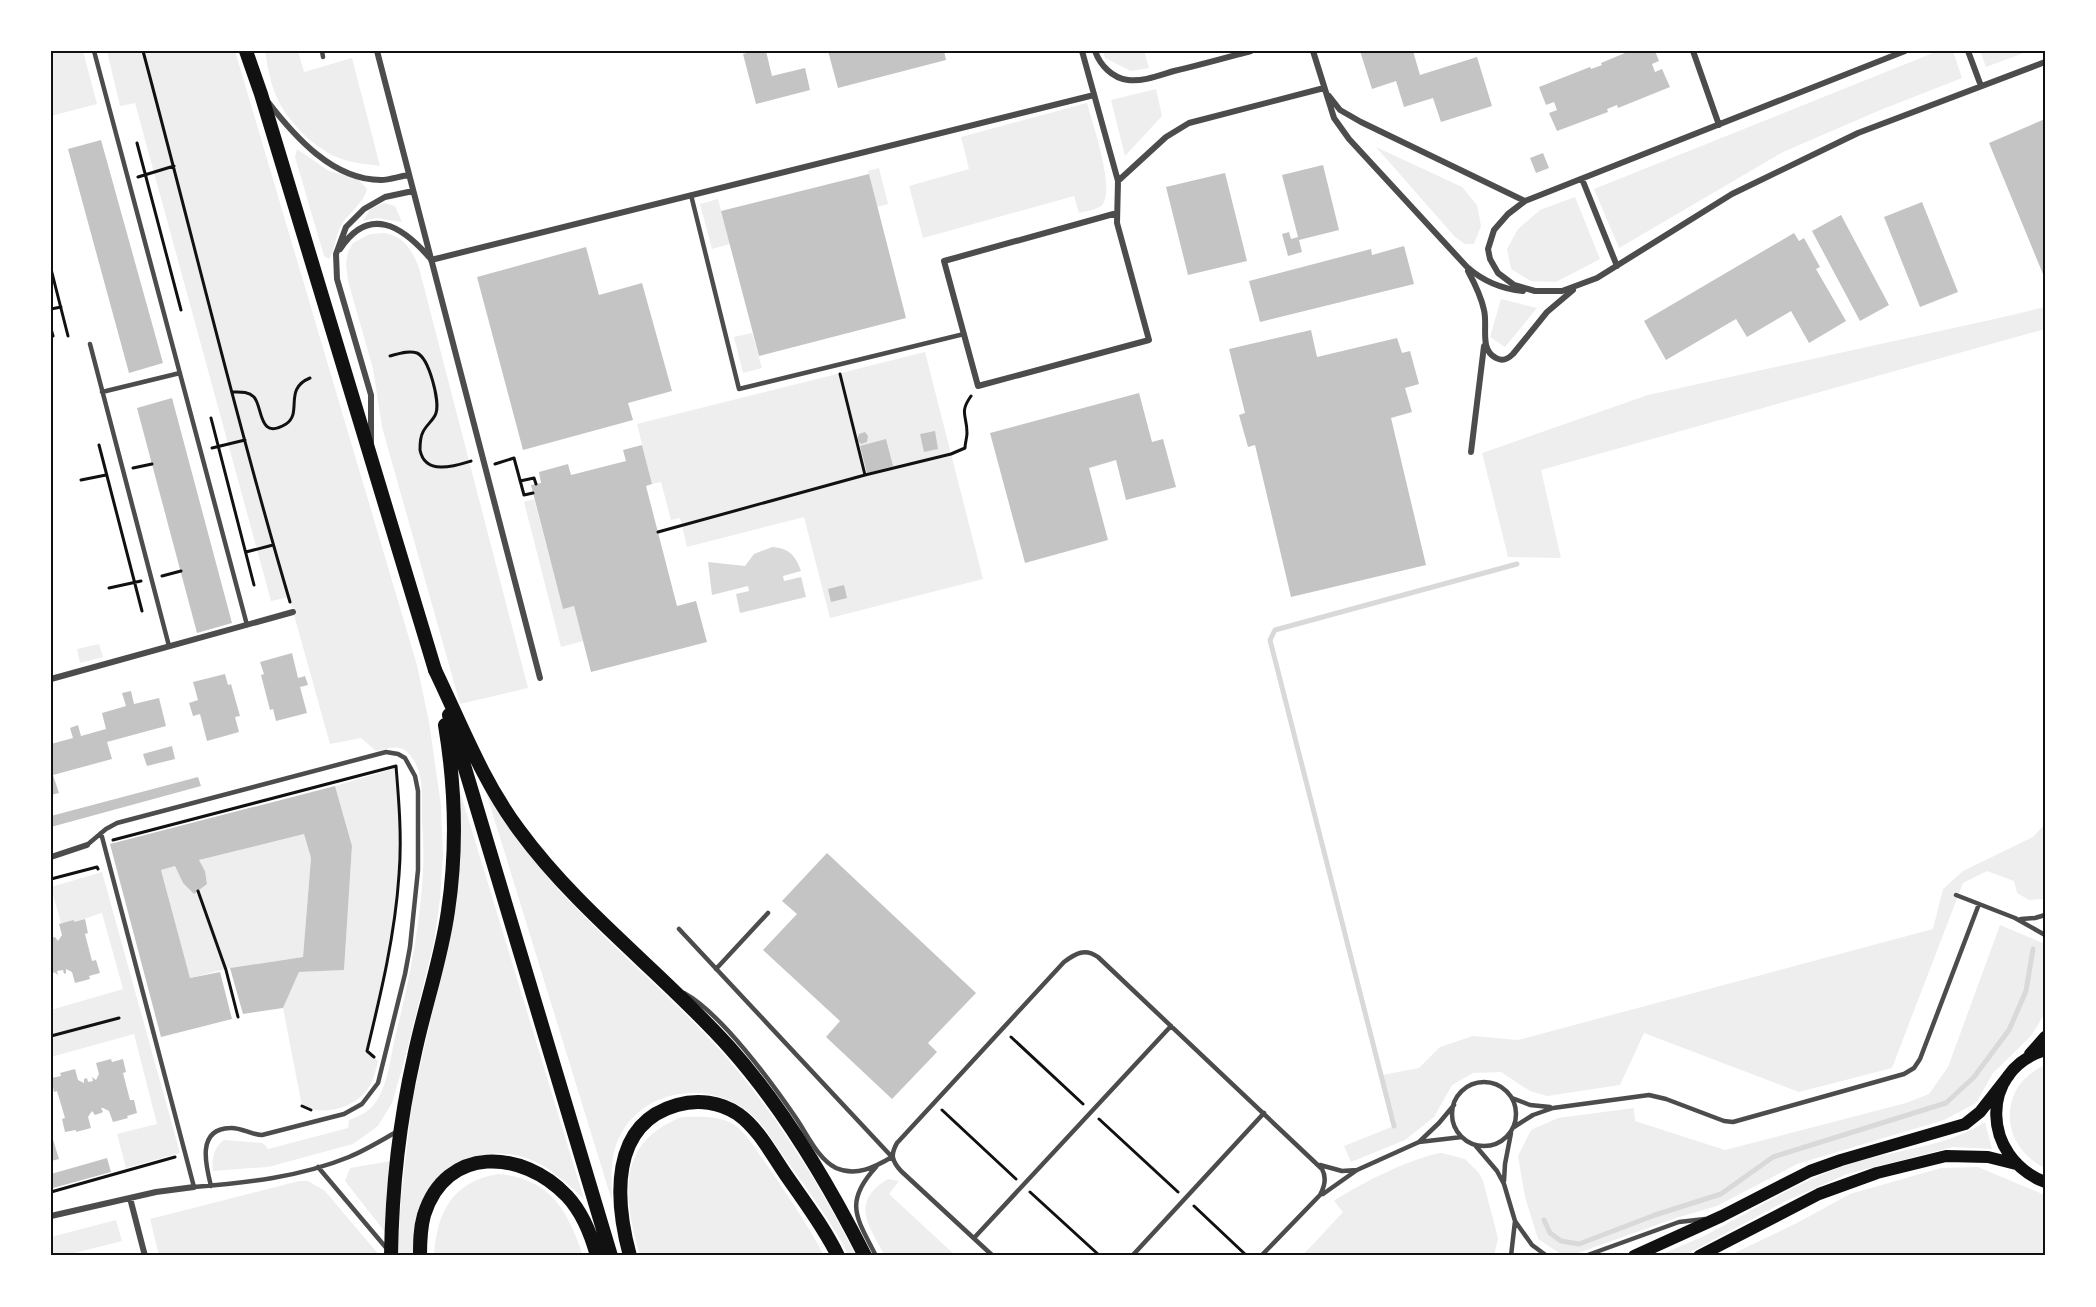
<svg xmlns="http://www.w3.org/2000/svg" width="2096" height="1307" viewBox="0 0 2096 1307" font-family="'Open Sans',sans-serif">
<rect width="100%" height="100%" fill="#fff"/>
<!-- green -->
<path fill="#eee" d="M51,51H83L97,104L51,116Z
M107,51H235L417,665L429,722L441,805L443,855L440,899L434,942L404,1062L392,1103L378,1126L353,1144L268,1167L213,1171C211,1160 214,1147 224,1140L263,1143L268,1149L348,1128L349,1120C359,1116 369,1112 375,1103C387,1087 390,1061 394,1042C408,986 420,929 423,871C424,854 423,837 422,820C422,799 425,767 406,751C398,744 386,749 376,751L361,738L330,744L289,597L271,601L135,103L120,106Z
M265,51H298L304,72L352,58L380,166C366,164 352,163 339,158C311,147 282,116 273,88C269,76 267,63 265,51Z
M1103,51H1144L1149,68L1131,71L1105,58Z
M1938,51H1953L1962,78L1878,111L1783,152L1619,248L1594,189Z
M1980,51H2029L1986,67Z
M1156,89L1162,116L1125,156L1111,100Z
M1087,103C1092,122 1116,190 1102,205C1097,210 1086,211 1079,213L1074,196L923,238L909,186L969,169L961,137Z
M1376,147L1462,187L1477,205L1481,226L1474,244H1465L1455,237Z
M297,149L329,171L358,179L367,189C364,204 346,214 340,228C335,238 335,250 329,259L324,256L295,157Z
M879,168L888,204L877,207L868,171Z
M1575,197L1600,259L1556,282L1531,281L1511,269L1507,249L1518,229L1540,210Z
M718,199L730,244L712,249L700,204Z
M384,203L395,206L402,222L376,218L363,221L370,209Z
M385,233C405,237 412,250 419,268L528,688L460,704L382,427L373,369L348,281L346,264L348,252L353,243L370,234Z
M1501,299L1537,308L1505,347L1490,337Z
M2045,307V329L1541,470L1561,558L1508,557L1482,453L1648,395L1999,318Z
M752,333L762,368L743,373L734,337Z
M925,352L983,579L830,618L804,517L687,547L680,518L671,520L661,482L652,484L637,424Z
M534,499L563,608L574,606L583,641L561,647L524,502Z
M99,644L103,657L80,663L77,649Z
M396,768C399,803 401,839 400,874C396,934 380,992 367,1050L378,1061C376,1068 375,1076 371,1083C360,1107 325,1117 302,1106L283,1008L299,972L344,970L352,847L335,786Z
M455,775L584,1199C569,1185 554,1171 536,1162C490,1140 436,1162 418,1210C413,1225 413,1240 413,1256H398L401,1198L412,1102L453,921Z
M486,792C512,832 539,870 572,904C622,957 679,1003 727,1058C778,1118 821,1186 856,1256H849C831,1221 807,1189 784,1157C774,1143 764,1125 751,1114C710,1079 642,1088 619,1138C609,1158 612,1180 612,1201Z
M2045,824V897L2043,899L2029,900L2017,893L2014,881L1987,871L1963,883L1892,1068L1799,1092L1644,1033L1620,1085L1547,1096L1530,1091L1501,1072L1473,1073L1452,1085L1434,1117L1405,1140L1351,1162L1344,1146L1394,1126L1382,1075L1419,1068L1440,1047L1473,1036L1518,1040L1933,929L1943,889L1963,871L2033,837Z
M304,834L311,858L303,957L230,968L190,978L161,870L175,866L183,883L194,894L207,884L205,871L199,860Z
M102,872L180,1153L126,1168L117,1134L157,1124L134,1034L51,1057V1010L123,989L102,913L62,926L51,888V887Z
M2000,925L2045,944V1013L2031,1036L1993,1073L1976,1103L1944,1120L1797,1164L1717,1206L1679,1217L1578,1253L1561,1254L1538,1239L1525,1197L1518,1156L1531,1130L1558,1118L1634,1108L1635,1121L1725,1150L1906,1103L1929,1094L1948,1067Z
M2045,1065V1168C1999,1146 1997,1086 2045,1065Z
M682,1117C699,1117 721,1115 736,1126C748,1135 756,1150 765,1162C786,1193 807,1223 824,1256H640C624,1199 614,1143 682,1117Z
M1985,1122L1992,1149L1953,1147L1847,1174L1786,1201L1685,1255L1658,1256C1673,1249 1689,1243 1704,1236C1752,1211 1795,1183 1847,1165C1893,1149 1943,1149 1985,1122Z
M1442,1153L1465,1159L1479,1173L1483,1181L1498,1238L1494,1256H1302L1343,1212L1334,1201C1357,1185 1415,1156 1442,1153Z
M391,1161L385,1232L345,1181L350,1168Z
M1978,1167L2045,1195V1256H1728L1797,1223L1850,1194L1941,1168Z
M498,1174C550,1178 568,1210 583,1256H434C437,1212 452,1182 498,1174Z
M888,1179L899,1181L889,1194L956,1256H885C869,1226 849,1202 888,1179Z
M299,1181H308L325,1191L380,1256H159L150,1219Z
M116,1220L122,1241L63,1256H51V1237Z"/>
<!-- water -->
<path fill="#d9d9d9" d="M772,547C789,548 796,556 801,571L783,576L784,581L801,577L806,597L740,613L736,594L749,591L748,586L712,595L708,562L745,566L754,554Z"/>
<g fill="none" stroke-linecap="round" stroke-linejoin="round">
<!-- stream -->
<path stroke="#d9d9d9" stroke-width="5" d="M1394,1126L1270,640L1275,630L1517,564
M1544,1220L1550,1233L1561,1241L1579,1244L1655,1215L1721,1194L1773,1157L1946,1103L1974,1077L2009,1030L2026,991L2033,949"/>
</g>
<!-- building -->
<path fill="#c4c4c4" d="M754,51H766L772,76L805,68L810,90L756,104L743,54Z
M828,51H944L946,60L838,88Z
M1360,51H1413L1420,75L1477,57L1492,106L1441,122L1433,98L1404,107L1396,81L1372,89Z
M1624,51H1655L1659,61L1652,64L1655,72L1662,69L1670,87L1618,108L1617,105L1607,109L1608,112L1557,131L1549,113L1557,110L1554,102L1546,105L1539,87L1590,67L1591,69L1602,65L1601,63L1625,53Z
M2045,119V279L1989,143Z
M101,140L163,363L129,373L68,149Z
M1543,153L1549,168L1536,173L1530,158Z
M1323,165L1339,230L1299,240L1302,252L1288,256L1282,234L1289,232L1291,239L1298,237L1282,175Z
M1225,173L1247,261L1188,275L1166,187Z
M869,174L906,318L759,356L721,211Z
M1922,202L1958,292L1920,307L1884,217Z
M1841,215L1889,305L1860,321L1812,231Z
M1794,233L1799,241L1804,238L1820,267L1816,269L1846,321L1809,343L1791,311L1747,337L1736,319L1666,360L1644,321Z
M1404,246L1414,284L1260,322L1249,281L1371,249L1372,255Z
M586,247L599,295L642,283L672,391L628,403L633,420L523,450L477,277Z
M1311,330L1317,357L1397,338L1402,353L1410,351L1419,384L1405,388L1412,412L1391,418L1426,565L1291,597L1255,445L1248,447L1239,415L1245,413L1229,349Z
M1139,393L1152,442L1163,439L1176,487L1126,500L1116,460L1089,468L1108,540L1025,563L990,433Z
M172,398L232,623L197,633L137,408Z
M935,431L938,449L924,452L920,434Z
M865,432L868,436L867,442L861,444L857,440L859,434Z
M886,439L893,466L867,473L860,446Z
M642,445L652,484L646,486L677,606L696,601L707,642L591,672L574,606L563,609L531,485L541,483L539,472L568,464L571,475L626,461L623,450Z
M844,585L847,598L831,602L828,589Z
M292,653L298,678L305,676L308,685L300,687L307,713L276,721L273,709L270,710L261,675L264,674L260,662Z
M225,674L228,685L231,684L240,716L235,717L239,732L207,741L200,714L193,716L189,703L198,700L193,682Z
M131,691L134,704L159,698L166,726L107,742L112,759L53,775L59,793L51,795V764H53L51,744L73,738L70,728L78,725L81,736L106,729L102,713L126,706L122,693Z
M172,746L175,759L147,766L143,754Z
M198,777L201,786L51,827V816Z
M335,786L352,846L344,970L299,972L283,1008L243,1014L230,968L303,957L311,858L304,834L199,860L205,871L207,884L194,894L183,883L175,866L161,870L190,978L220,972L232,1019L161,1037L110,844Z
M827,853L976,993L928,1043L937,1052L892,1099L826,1037L840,1021L763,950L797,914L782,901Z
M85,919L88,933L85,934L92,961L96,960L100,973L89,976L90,979L75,983L72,972L66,969V973L64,974L63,970L57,971L58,975L54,972L51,977V938L55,937L58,941L62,935L59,924L74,920V922Z
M111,1059L112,1062L123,1059L126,1072L123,1073L130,1100H134L137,1113L127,1116L128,1118L113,1122L109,1111L103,1108H101L103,1112L101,1113L95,1115L92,1111L88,1117L91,1128L76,1132V1130L65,1132L62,1119L65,1118L57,1091L54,1092L51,1078L61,1076L60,1073L75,1069L78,1080L84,1083V1079L87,1078L88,1082L93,1081L92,1077L96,1080L99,1074L96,1063Z
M51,1133L59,1159L51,1161Z
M107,1158L111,1172L53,1188L51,1174Z"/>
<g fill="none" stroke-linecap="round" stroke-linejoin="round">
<!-- path -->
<path stroke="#111" stroke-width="3" d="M143,51C192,234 236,419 290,602
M137,143L181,310
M138,177L174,166
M51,269L68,336
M51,309L61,307
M51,329L53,336
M390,356C398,354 408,350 417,353C429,358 440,401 436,413C434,420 426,425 423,432C420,437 420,444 420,450C425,476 455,466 471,461
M840,374L865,475
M232,392C240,392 248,391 254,397C263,407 258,441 286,424C303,413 283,389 310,378
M211,418L254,585
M99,445L142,611
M212,448L245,440
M495,464L514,458L524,495L533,493
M133,468L152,464
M81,480L106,475
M520,481L534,478L536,484
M658,532L865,475L951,454L965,448C965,443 967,438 967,433C967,415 959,413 971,396
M246,552L273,545
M162,576L181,571
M109,588L141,581
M113,840L396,766C399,802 402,839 399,875C395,935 381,993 367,1051L374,1057
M51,879L97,867L98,869
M198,891L226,970L238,1017
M51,1036L119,1018
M1011,1037L1083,1104
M302,1106L311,1110
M942,1110L1016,1179
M1099,1119L1178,1192
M51,1192L175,1157
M1030,1192L1100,1256
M1194,1206L1247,1256"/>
<!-- service -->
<path stroke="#4c4c4c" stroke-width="4.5" d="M94,51L247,625
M322,51L323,57
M691,195L739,389L964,334
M90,344L169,646
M102,392L180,373
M101,833L194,1187C246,1183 300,1177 349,1157C366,1150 382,1140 398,1131
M87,845L106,829L117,823L386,752L398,754L405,758L415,776L418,791V870L410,947L405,974L378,1083L362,1104L344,1114L262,1135C251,1135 241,1127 230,1128C196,1129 206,1166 211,1186
M1956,895L2015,918L2045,935
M2021,919L2035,918L2045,915
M679,929L892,1157C875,1167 856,1177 836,1168C818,1159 807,1134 796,1118C772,1083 721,1013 684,993
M716,969L768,913
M1452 1114a32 32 0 1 1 64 0a32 32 0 1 1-64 0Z
M1512,1098L1530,1105L1550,1107
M1514,1127L1533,1115L1553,1108L1649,1095L1666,1099L1724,1121L1733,1122L1904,1074L1914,1068L1920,1059L1979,904
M1419,1142L1439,1123L1454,1105
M1475,1145L1497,1171L1504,1184L1515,1221L1532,1245L1547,1256
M1320,1165L1342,1171L1357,1170L1323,1194
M318,1167L388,1250
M876,1167C843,1203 857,1218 876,1256
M1357,1170L1419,1142L1462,1137
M1504,1181L1505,1164L1511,1133
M974,1238L1171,1026
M993,1256L901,1171C892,1161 890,1155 897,1143L1064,962C1076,953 1085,948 1098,957L1322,1169C1327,1178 1325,1186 1320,1195L1261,1256
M1132,1256L1264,1113
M1511,1256L1515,1221
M1585,1256L1679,1222L1705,1219"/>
<!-- minor -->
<path stroke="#4c4c4c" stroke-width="6" d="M377,51L540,678
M1082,51L1118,181L1117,223L1149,340L978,386L944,261L1117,213
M1095,51C1100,65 1112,78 1128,80C1143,82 1160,75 1174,71C1200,65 1225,58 1251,51
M1313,51L1334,118L1349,139L1467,267C1483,281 1501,289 1523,291
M1693,51L1719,125
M1905,51L1525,201L1508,214L1494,230L1488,249L1490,259L1498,273L1514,285L1535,291H1562L1597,278L1732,194L1858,133L2045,62
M1968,51L1981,86
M1329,96L1340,110L1361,122L1525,201
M268,102C295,137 333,180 381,180C390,180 400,176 409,175
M1582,179L1617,266
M1118,181L1166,137L1189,123L1324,88
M340,249C369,205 402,226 429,257
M431,260L1094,95
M1468,271C1475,284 1481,296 1484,310C1488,326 1479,350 1496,358C1503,362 1508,359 1513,354L1547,312L1573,290
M371,442V395L337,279L336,254L346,227L364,209L385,197L413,191
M1471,452L1484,346
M51,679L293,612
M51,857L87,845
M130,1198L145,1256
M51,1216L156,1192L194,1187"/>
<!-- secondary -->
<path stroke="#111" stroke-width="12" d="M2045,1050C1978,1071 1982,1158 2045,1182
M2030,1054L2045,1037
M1634,1256L1722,1216L1810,1171L1841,1160L1965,1124L1980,1112L2009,1075
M1699,1256L1819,1194L1877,1173L1946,1156L1988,1157L2016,1164"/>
<!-- primary -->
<path stroke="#111" stroke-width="14" d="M246,51L261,94L435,670"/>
<!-- trunk -->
<path stroke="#111" stroke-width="14" d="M435,670C461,724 483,782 519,830C579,912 662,972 730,1048C785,1110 828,1183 865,1256
M449,715L611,1256
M391,1256C392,1189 399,1123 414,1057C424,1008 441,961 448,911C457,851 455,785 445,725
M420,1256C420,1242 420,1229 424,1215C446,1145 522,1149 567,1196C583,1213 591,1234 597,1256
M630,1256C615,1201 609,1124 677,1105C698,1099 720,1102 738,1114C759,1129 772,1155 786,1175C804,1201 824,1227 838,1256"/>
</g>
<!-- border -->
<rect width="2096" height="1307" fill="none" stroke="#ffffff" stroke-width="105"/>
<rect x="52" y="52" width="1992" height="1202" fill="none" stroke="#111" stroke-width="2"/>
</svg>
